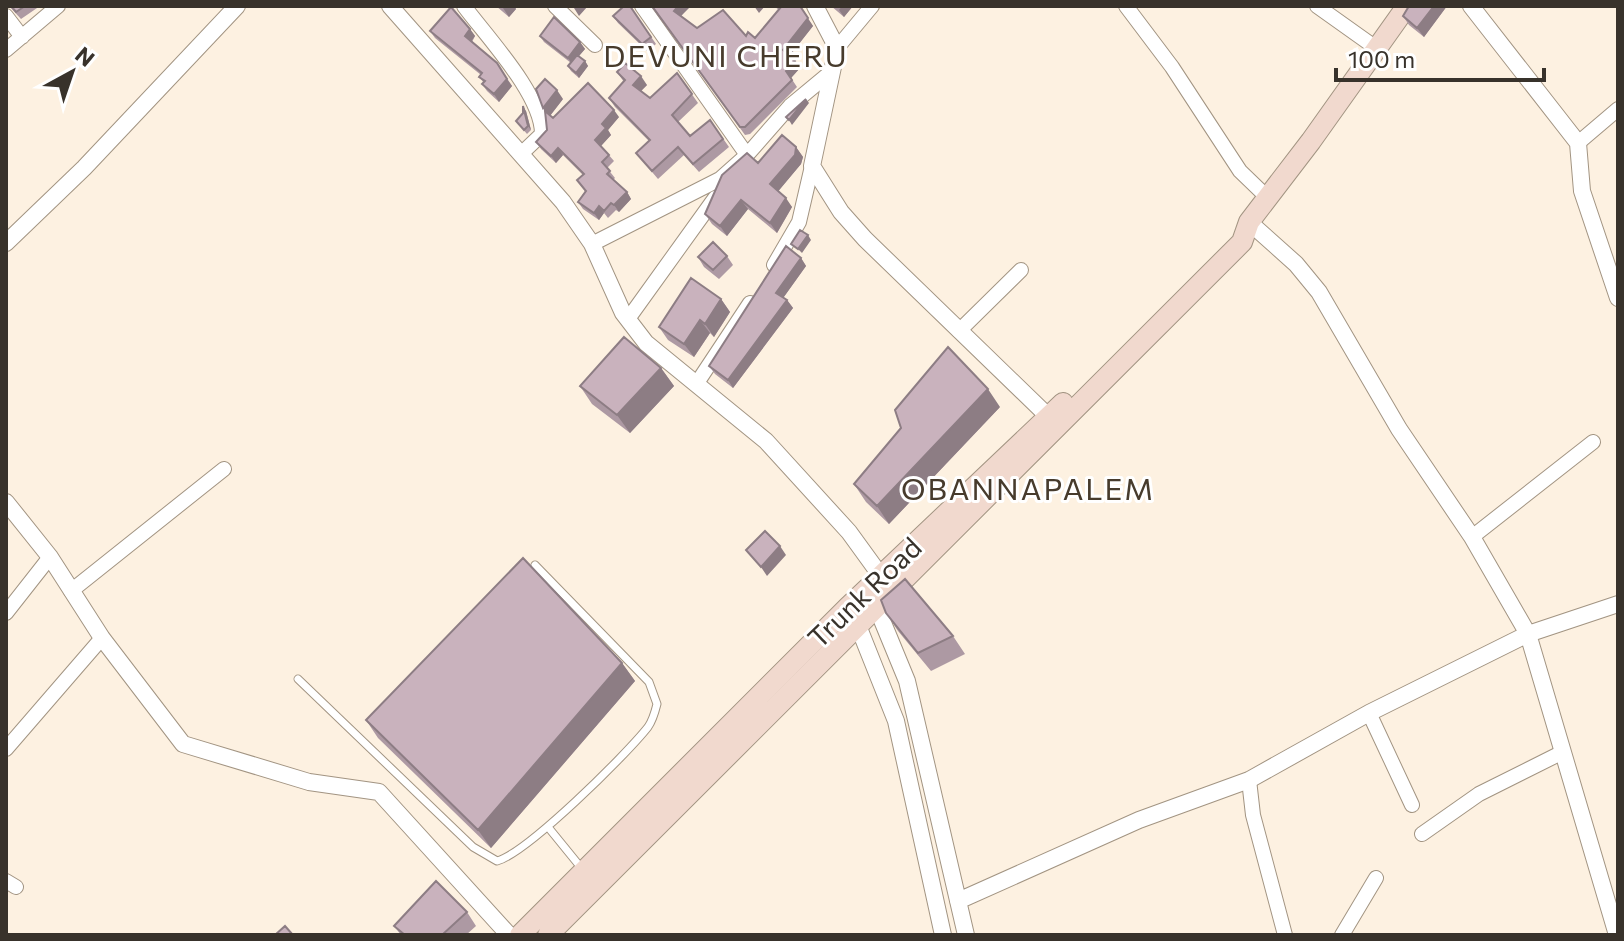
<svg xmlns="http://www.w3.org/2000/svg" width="1624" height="941" viewBox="0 0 1624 941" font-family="Commissioner,sans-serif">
<rect width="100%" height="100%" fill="#fdf1e1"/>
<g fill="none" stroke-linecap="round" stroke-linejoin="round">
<defs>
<path id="service" d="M298,679L473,847L497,861C527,853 626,755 648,727C653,720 655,712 657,704L649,682L535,565
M548,827L583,870"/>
<path id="minor" d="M464,6C487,37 542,95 542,134L521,154
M555,6L595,45
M642,6L747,155
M1126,6L1172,67L1240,171L1269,199
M1317,6L1376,48
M6,16L22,37
M837,48L872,6
M6,50L58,6
M1578,143L1618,109
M592,244L720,179L747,155L790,106L831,72
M774,265L799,222L812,166
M628,319L715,198
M959,331L1021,270
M697,383L750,303
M1472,537L1593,442
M71,591L224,469
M6,613L50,557
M1369,713L1412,805
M6,749L102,638
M1249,780L1253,815L1285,935
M1422,834L1479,794L1563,752
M6,881L16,887
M1342,935L1376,878"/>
<path id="tertiary" d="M390,6L563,202L592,244L623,313L646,343L766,441L849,532L886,583
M815,6L837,48L812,166L841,212L865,239L1055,423
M1471,6L1578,143L1582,191L1618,298
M1249,222L1296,264L1319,292L1399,429L1472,537L1528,634L1617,935
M6,243L84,168L237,6
M6,502L50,557L102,638L183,744L309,782L379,792L509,935
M872,596L907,681L966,935
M855,618L896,721L943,935
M958,901L1139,820L1249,780L1369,713L1528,634L1618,604"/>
<path id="secondary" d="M520,935L847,608L1063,403
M548,935L1242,242L1249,222L1311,141L1407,6"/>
</defs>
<!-- service casing -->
<use href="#service" stroke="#a29482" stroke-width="9"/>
<!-- minor casing -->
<use href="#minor" stroke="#a29482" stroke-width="16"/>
<!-- tertiary casing -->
<use href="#tertiary" stroke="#a29482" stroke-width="18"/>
<!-- secondary casing -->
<use href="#secondary" stroke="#a29482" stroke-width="22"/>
<!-- service -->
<use href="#service" stroke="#fff" stroke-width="7"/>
<!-- minor -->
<use href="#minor" stroke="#fff" stroke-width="14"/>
<!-- tertiary -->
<use href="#tertiary" stroke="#fff" stroke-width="16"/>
<!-- secondary -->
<use href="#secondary" stroke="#f1d9ce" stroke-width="20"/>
</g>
<!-- wall -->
<path fill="#ad99a3" d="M9,6H40L21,19Z
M496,6H514L516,9L509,17Z
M630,6L656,44L647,51L618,23L613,16Z
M652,6H689L681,16L697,28L755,38L779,10L774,6H802L801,8L813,26L789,56L800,68L791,78L797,87L750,134L745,135Z
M831,6H853L844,17Z
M1409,6H1447L1424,37L1409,25L1403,16Z
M470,29L475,36L472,42L497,63L512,86L499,102L487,91L482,84L484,83L479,77L481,75L435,38L430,31Z
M540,36L580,42L585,49L579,56L585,61L588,66L579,78L571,71L568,66L571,63L544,42Z
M617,72L647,85L641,91L650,98L677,73L698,103L678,122L690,136L710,120L729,147L699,172L684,155L658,179L636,153L649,141L615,107L609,98L624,82Z
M563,99L550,116L553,118L619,117L608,130L611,135L601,146L614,161L607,168L615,178L613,180L627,192L631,199L619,212L616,210L608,218L604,213L599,220L583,209L578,202L585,191L577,180L583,175L563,155L556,163L541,149L536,142L547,130V113L543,108Z
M526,111L531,130L527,134L516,121Z
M796,147L803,157L801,164L778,191L792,207L777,233L748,209L727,236L712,224L705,214Z
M727,256L733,265L719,279L704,267L698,257Z
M801,258L806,266L783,298L787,300L793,308L733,388L715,374L709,366Z
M721,299L730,312L714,337L710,333L694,357L668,340L659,327Z
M661,368L674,386L630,433L592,404L580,386Z
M1000,407L889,524L866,502L854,484Z
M886,613L953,636L965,654L931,671L898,631Z
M622,663L635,681L491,848L378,738L366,720Z
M467,912L476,926L466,935H401L394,926Z"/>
<!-- shaded-wall -->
<path fill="#8d7d84" d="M504,6H514L516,9L509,17L503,8Z
M576,6H588L579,16L574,8Z
M678,6L690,7L679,18L674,11Z
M754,6H765L759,13Z
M800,6H802L801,8L813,26L788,58L783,50Z
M842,6H853L844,17L839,10Z
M1434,6H1447L1424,37L1417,28Z
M470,29L475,36L470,43L465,36Z
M580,42L585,49L572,64L568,58Z
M585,61L588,66L579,78L576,73Z
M795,61L800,68L791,78L786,71Z
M641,76L647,85L639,93L633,85Z
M507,79L512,86L499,102L494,94Z
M557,90L563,99L549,117L543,108Z
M806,99L809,103L792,125L789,120Z
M523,106L526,111L531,130L528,126Z
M614,110L619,117L608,130L611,135L600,147L595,140L602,124Z
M796,147L803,157L801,164L776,194L770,184Z
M558,148L563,155L556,163L551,156Z
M627,192L631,199L619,212L614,205Z
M786,198L792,207L777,233L770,223Z
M741,200L748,209L727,236L720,226Z
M599,206L604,213L599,220L594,213Z
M808,235L811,240L802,253L798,249Z
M801,258L806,266L781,301L776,293Z
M721,299L730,312L714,337L705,324Z
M787,300L793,308L733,388L728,380Z
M700,320L710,333L694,357L684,344Z
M661,368L674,386L630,433L617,415Z
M988,389L1000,407L889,524L877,506Z
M780,546L786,555L767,576L761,567Z
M622,663L635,681L491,848L478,830Z"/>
<!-- building -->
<path fill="#c9b2bd" stroke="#8d7d84" stroke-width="2" d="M11,6H25L16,12Z
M624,6H630L651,37L642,44L613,16Z
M652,6H678L674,11L697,28L723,10L746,36L748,32L755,38L781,7L779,6H800L808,18L783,50L795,61L786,71L792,80L745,127H740Z
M1409,6H1434L1417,28L1403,16Z
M451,7L470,29L465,36L497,63L507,79L494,94L482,84L485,81L479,77L482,73L430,31Z
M554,17L580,42L568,58L540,36Z
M577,55L585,61L576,73L568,66Z
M625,63L641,76L633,85L650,98L677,73L692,94L672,115L690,136L710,120L723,139L693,164L678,147L652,171L636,153L650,140L609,98L625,80L617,72Z
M545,79L557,90L543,108L536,89Z
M588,83L614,110L602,124L606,128L595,140L609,155L602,162L610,171L607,174L627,192L614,205L611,203L604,211L599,206L594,213L578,202L586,191L577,180L584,174L558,148L551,156L536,142L547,130L545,111L553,118Z
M806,99L789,120L786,117Z
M523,106L528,126L524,130L516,121L523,113Z
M782,135L796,147L795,155L770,184L786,198L770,223L741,200L720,226L705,214L722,175L747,153L758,163Z
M800,230L808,235L798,249L791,244Z
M713,242L727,256L713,270L698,257Z
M786,246L801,258L776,293L787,300L728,380L709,366Z
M691,278L721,299L705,324L700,320L684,344L659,327Z
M624,337L661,368L617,415L580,386Z
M948,347L988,389L877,506L854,484L901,428L895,410Z
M765,531L780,546L761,567L746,550Z
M523,558L622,663L478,830L366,720Z
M905,579L953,636L918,653L886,613L881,600Z
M436,881L467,912L442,935H405L394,926Z
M285,926L293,935H275Z"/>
<g text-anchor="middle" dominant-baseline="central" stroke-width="6" stroke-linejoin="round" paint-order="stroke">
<!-- street labels -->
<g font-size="28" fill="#38322b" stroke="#fff">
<text transform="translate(864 592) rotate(-44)">Trunk Road</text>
</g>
<!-- neighbourhood labels -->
<g font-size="30" letter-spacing="2" fill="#473b2c" stroke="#fff">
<text x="726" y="54">DEVUNI CHERU</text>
<text x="1028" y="487">OBANNAPALEM</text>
</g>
</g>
<!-- border -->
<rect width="1624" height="941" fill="none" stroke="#38322b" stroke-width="16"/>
<!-- north arrow -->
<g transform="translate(72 72) rotate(40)" stroke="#ffffff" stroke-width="6" paint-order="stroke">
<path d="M0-6L14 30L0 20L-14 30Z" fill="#38322b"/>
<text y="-12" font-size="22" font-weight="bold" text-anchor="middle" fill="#38322b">N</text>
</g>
<!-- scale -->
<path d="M1336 68v12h208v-12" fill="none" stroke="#38322b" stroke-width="4"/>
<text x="1348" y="68" font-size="24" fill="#38322b" stroke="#ffffff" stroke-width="6" paint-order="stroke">100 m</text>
</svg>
